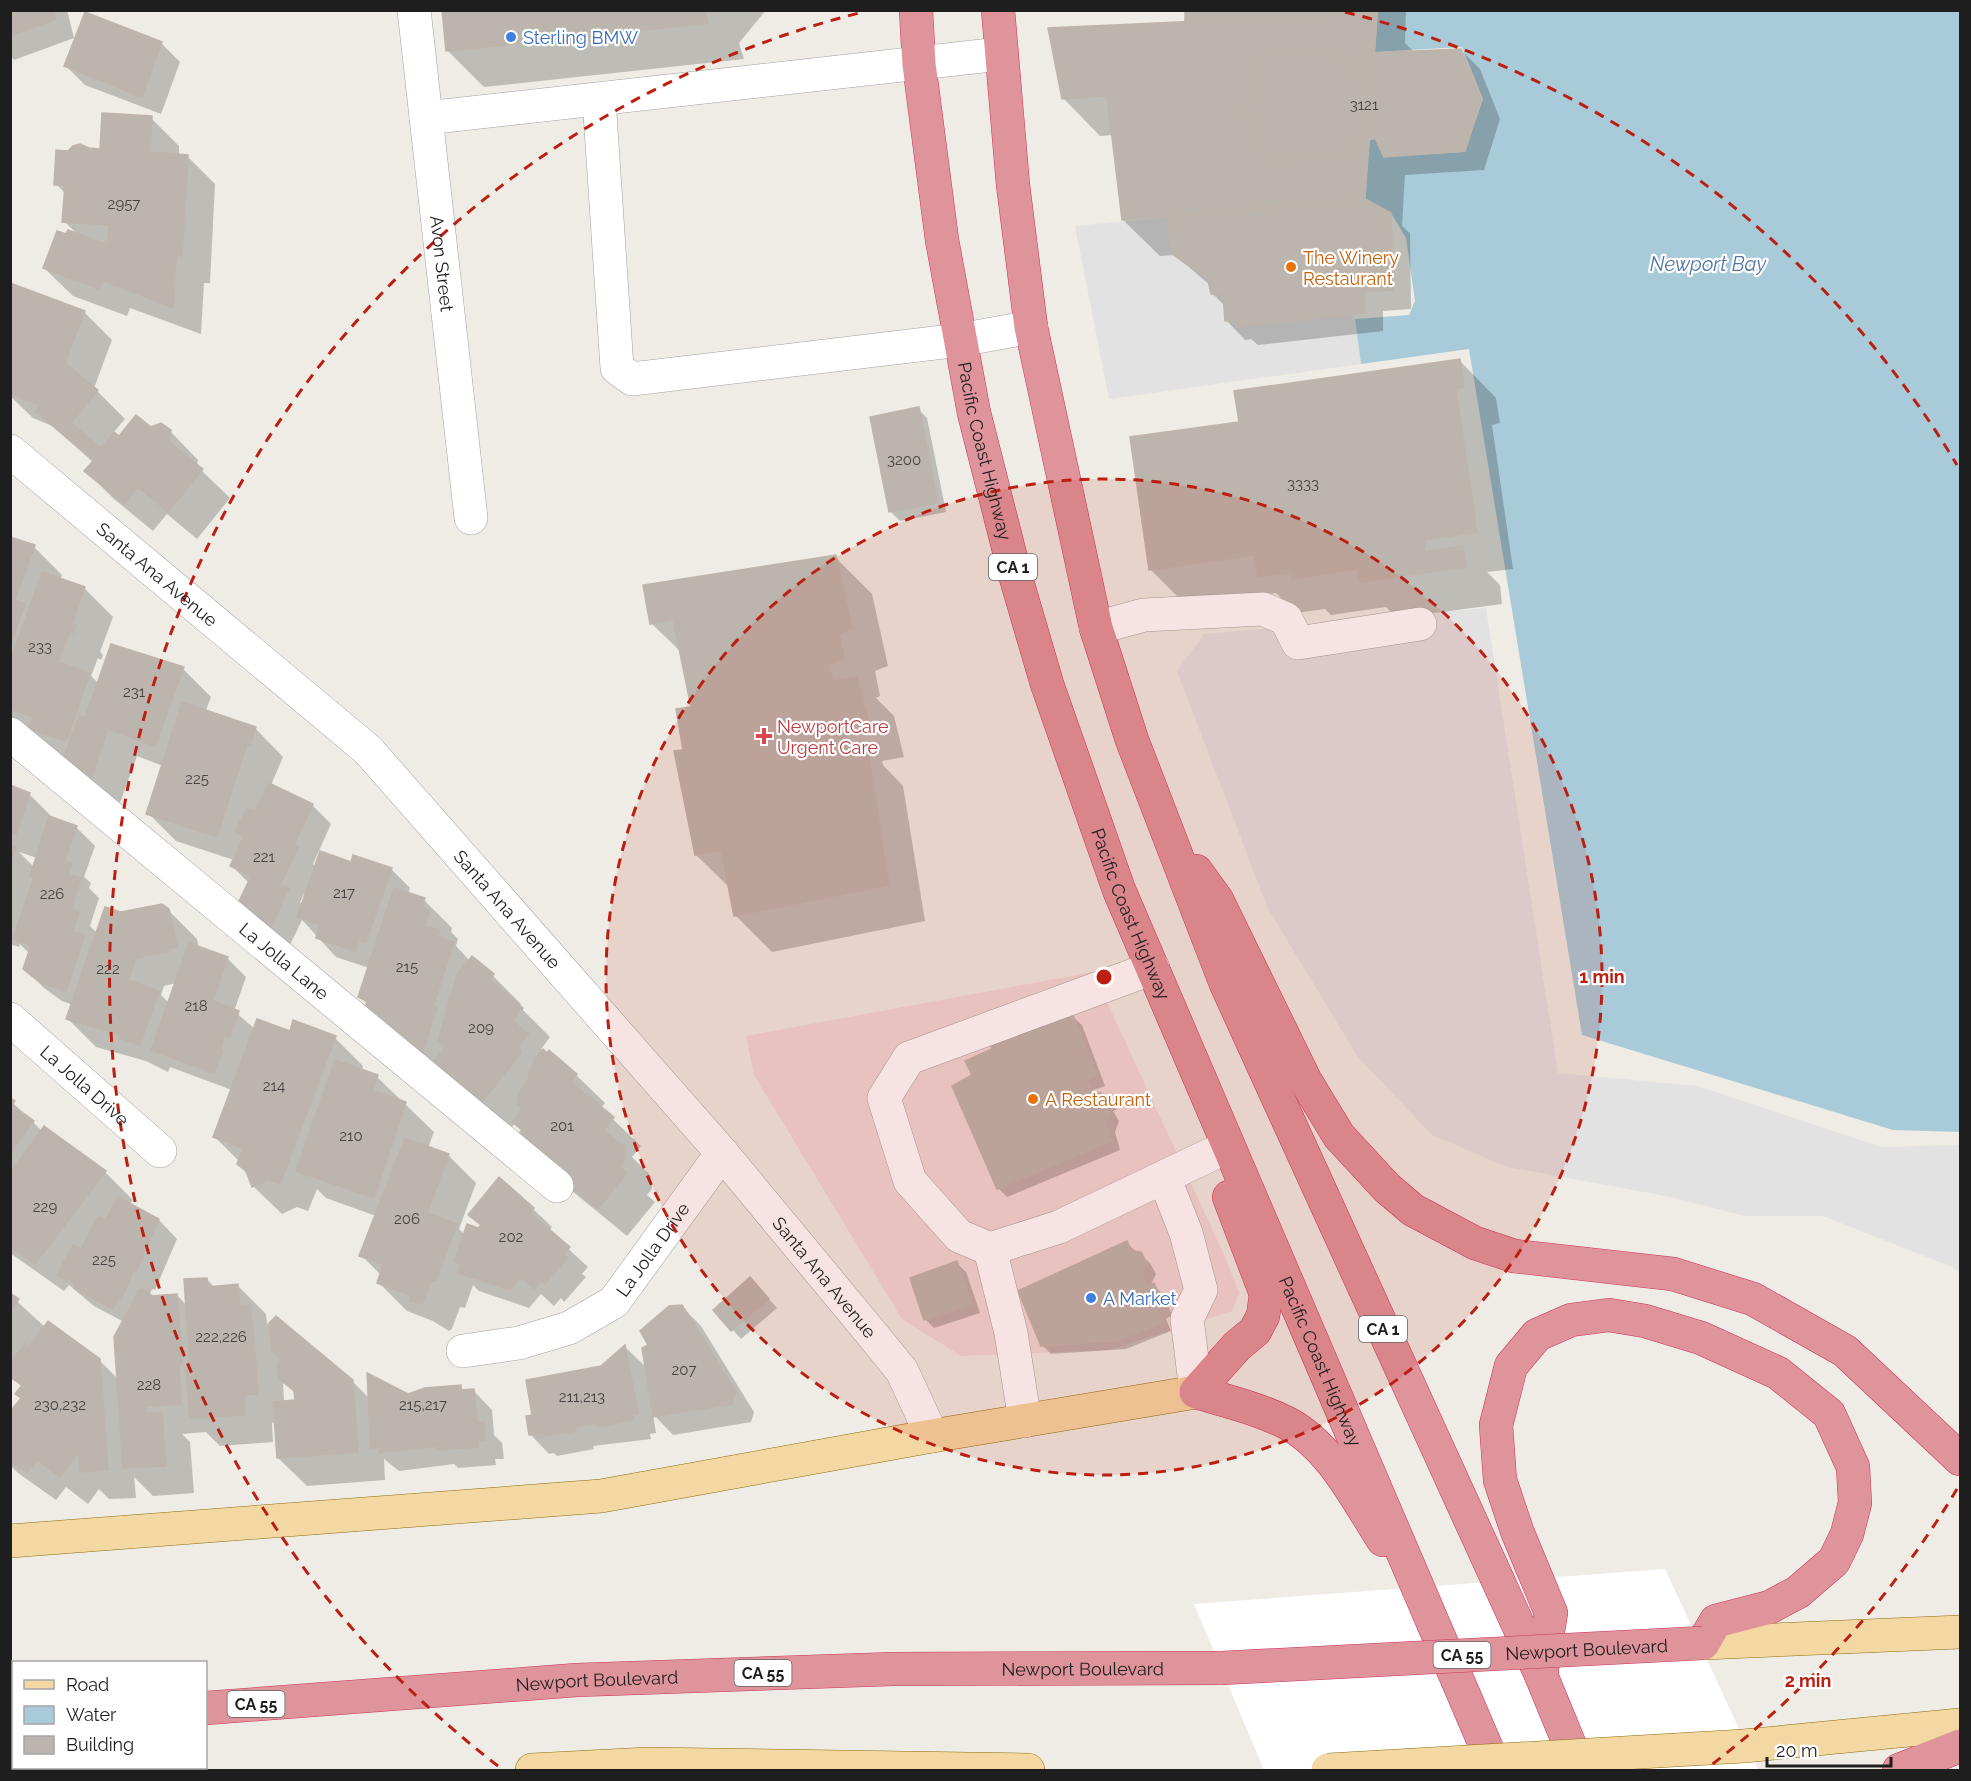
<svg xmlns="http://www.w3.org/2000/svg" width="1971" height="1781" viewBox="0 0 1971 1781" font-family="Raleway,sans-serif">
<rect width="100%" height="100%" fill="#eeece5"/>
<!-- commercial -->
<path fill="#eed9d6" d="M1093,972L1226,1259L1239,1293L1232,1311L1109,1350L961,1356L902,1319L754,1075L746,1036Z"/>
<!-- parking -->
<path fill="#e2e2e2" d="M1168,217L1171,253L1208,280L1211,294H1223L1225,321L1350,314L1355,319L1361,364L1109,399L1075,226Z
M1486,608L1558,1073L1697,1086L1882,1147L1960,1145V1274L1952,1267L1823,1216H1745L1671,1197L1507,1167L1432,1135L1358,1057L1268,909L1177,671L1204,634Z"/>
<!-- water -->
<path fill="#a9cad8" d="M1378,11H1960V1132L1893,1130L1582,1035L1469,349L1361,364L1355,319L1409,315L1415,301L1406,238L1391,213L1365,199L1370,140L1375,139L1384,157L1465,152L1483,99L1462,47L1375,52Z"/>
<!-- pier -->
<path fill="#fff" d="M1665,1569L1758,1770H1264L1194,1604Z"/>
<!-- shadow -->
<path fill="#0003" fill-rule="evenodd" d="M10,10H67L74,38L14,60L10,56Z
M443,10H766L739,43L744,59L484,87L447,50Z
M1187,10H1406L1405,43L1413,51L1461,50L1480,69L1500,119L1484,170L1405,175L1402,226L1410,233L1411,309L1383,311V331L1258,345L1251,339L1245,340L1227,321L1225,306L1212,293L1211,286L1175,255L1160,256L1123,220L1113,135L1100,136L1064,99L1187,23Z
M85,14L162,44L180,62L161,114L85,85L66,66Z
M151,118L179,146V156H187L215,184L210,283H204L201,334L130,308L127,316L73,296L44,268L67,236L78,235L64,221L66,194L56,184L88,150L101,151Z
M84,312L112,340L94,388L125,419L113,433L120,439L151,428L170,431L198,460L197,466L230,498L197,539L167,514L153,531L114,499L86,471L94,463L52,426L33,418L10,396V374Z
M1460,361L1496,398L1500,423L1492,425L1513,569L1487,572L1500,585L1502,604L1397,618L1386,607L1331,615L1325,609L1296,613L1276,593L1187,606L1150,569L1241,423Z
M918,409L927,418L946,512L900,521L891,512L872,418Z
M10,538L34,547L62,575L60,580L84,588L113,617L100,652L103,655L101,660L98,658L91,676L99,684L183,669L211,697L206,710L255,728L283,757L271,785L312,805L331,824L313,864L316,867L352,864L391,869L410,888L408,894L424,900L452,928L451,932L458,939L456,946L470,961L472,958L493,976L521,1004L519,1006L550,1037L541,1049L576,1075L605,1103L601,1108L641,1146L632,1157L651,1176L652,1189L647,1195L655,1202L627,1236L544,1168L523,1131L515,1123L506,1135L360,997L369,968L336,957L302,920L290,945L256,928L249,883L232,866L234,860L176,841L148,813L163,766L137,756L116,814L40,737L26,732L10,718ZM306,890L308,891L303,905L300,902Z
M835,557L872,594L888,666L875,671L880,696L876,698L894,716L904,757L882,761L883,765L903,786L925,921L772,952L735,915L730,888L696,855L693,708L682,653L651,623Z
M10,787L29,794L55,820L76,827L95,846L84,877L91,883L89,888L99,898L90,926L97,933L121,914L168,910L197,939L199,948L227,958L246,977L234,1011L255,1029L335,1038L363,1066L362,1070L377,1077L434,1132L428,1148L448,1155L476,1183L459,1229L465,1235L482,1226L470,1214L533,1209L552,1227L549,1231L588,1267L582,1274L586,1277L564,1302L561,1298L554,1306L541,1294L529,1308L479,1291L473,1285L465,1308L460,1307L452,1329L449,1331L433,1321L407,1311L379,1283L381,1275L361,1255L376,1216L326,1198L317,1189L308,1211L297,1207L282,1214L253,1186L239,1161L214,1136L232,1090L170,1067L168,1072L146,1061L96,1047L68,1019L73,1005L62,1001L44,988L25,969L30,954L20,944L19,947L10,944ZM19,852L37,858L34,867ZM176,983L169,1003L161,995L164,986Z
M1072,1016L1082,1025L1105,1086L1094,1090L1096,1094L1106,1098L1117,1110L1113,1111L1119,1121L1115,1132L1120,1150L1007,1197L998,1188Z
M10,1100L42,1131L105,1172L133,1200L129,1205L159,1220L177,1239L155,1290L152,1289L150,1293L154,1297L177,1295L187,1306L207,1279L215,1288L238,1286L266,1314L267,1323L271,1327L352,1381L370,1399L460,1387L465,1391H474L492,1410L494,1435L502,1443L504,1459H495L496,1465L458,1468L454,1464L399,1471L384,1459L385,1480L307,1486L278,1458L276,1422L272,1423L273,1442L220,1446L206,1432L182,1434L190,1442L194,1493L153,1496L134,1477L136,1498L109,1499L99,1489L88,1504L66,1487L56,1500L18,1473L10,1465V1415L22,1399L17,1394L22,1387L10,1376V1295L45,1327L99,1360L118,1379L124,1322L94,1306L69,1285L64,1291L10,1253ZM283,1380L296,1393V1402H284Z
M1126,1243L1150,1263L1156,1274L1151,1284L1163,1294L1172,1315L1166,1319L1171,1331L1126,1349L1051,1354L1042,1345Z
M957,1263L966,1272L980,1313L934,1328L925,1319Z
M759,1288L777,1308L741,1339L715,1310Z
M682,1307L701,1326L754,1412L751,1422L673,1435L653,1414L656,1433L650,1434L651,1439L593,1446L594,1449L557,1456L554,1453L549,1454L531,1435L534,1417L602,1368L625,1347L647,1368L650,1345Z"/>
<!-- building -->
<path fill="#bbb5ae" stroke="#bfb4a9" stroke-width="1.5" d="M10,10H53L56,19L10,36Z
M442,10H705L708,23L446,51Z
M1185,10H1377V13L1185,22Z
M85,12L162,42L142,97L64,66Z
M1377,13L1365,199L1122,220L1107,96L1062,99L1048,28Z
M1461,49L1481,99L1465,151L1384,157L1375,138L1354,139L1344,156L1267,161L1246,111L1265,53L1340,52L1352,77L1364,76L1370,53Z
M102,113L152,116L150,152L188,155L182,256L176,255L173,308L102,280L99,289L43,268L57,231L66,234L68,230L108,245L109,225L62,222L65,185H54L56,150L68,151L73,146L80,144L89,148L100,149Z
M1365,199L1391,213L1393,290L1364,292L1365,313L1237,327L1236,320L1225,321L1223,294H1211L1208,280L1171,253L1168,217Z
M10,283L85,311L65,363L98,390L71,423L101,448L114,432L119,436L136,415L151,427L161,423L171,430L169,442L203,469L168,512L138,487L124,504L84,471L94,460L36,412L39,405L10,393Z
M1460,359L1464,387L1456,389L1477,532L1424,540L1425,552L1463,546L1466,567L1359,582L1357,569L1292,579V572L1258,577L1254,555L1149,570L1130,437L1239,422L1234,391Z
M919,407L938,503L889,512L870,417Z
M10,537L35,545L15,600L25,604L10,646Z
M836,555L852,629L839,634L844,659L827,665L833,681L857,677L868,720L846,725L850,752L867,747L889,885L734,916L721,850L695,855L674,751L683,750L676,709L691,707L673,619L650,624L643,585Z
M42,572L85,587L72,624L76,626L73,633L70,631L58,662L90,673L66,741L28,728L33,717L10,709V662Z
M111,644L184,667L155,746L108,729L88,787L61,765L79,716L85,718Z
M182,702L256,727L250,745L247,744L217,837L146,814Z
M269,783L313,804L294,845L298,847L281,884L289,888L271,927L235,910L251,876L230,866L244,836L235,832L247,808L255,812Z
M10,785L30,793L16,834L10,832Z
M49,816L77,826L65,860L72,863L69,874L81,878L71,909L79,912L73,931L85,935L66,991L41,983L23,969L31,945L13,939L34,877L30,876Z
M10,845L16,847L10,863Z
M320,851L351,862L353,855L392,868L366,942L359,940L355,951L316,938L320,925L297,917Z
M394,888L425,898L422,907L430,910L425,926L440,930L438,937L454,942L433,1007L437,1008L422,1054L363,1015L367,1001L358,997Z
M162,904L169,909L177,947L168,949V952L136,958L128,980L159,991L140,1045L120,1038L121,1035L66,1019L105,907L121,912Z
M189,943L228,957L213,1001L239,1011L230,1037L224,1035L220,1049L223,1050L214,1073L151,1050Z
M472,956L494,974L490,980L523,1008L512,1021L529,1034L517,1048L521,1051L519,1056L477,1108L432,1063L446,1046L438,1040L457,975Z
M1073,1015L1097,1076L1086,1080L1092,1091L1103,1094L1109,1101L1105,1102L1110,1111L1106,1122L1112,1141L997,1189L952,1086L972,1075L965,1061L992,1049L989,1040Z
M257,1019L290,1031L293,1020L336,1036L280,1184L268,1180L252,1187L246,1171L237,1164L243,1148L213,1137Z
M543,1049L547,1053L549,1050L577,1074L571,1082L614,1117L604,1130L624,1147V1161L619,1167L627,1173L598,1209L513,1140L522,1130L512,1122L522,1109L517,1102L521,1090L527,1082L534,1060Z
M335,1060L378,1075L373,1090L406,1102L374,1198L296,1171Z
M10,1098L15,1101L12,1105L34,1121L10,1153Z
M44,1126L106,1171L35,1264L10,1247V1173Z
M405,1138L449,1154L427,1213L457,1224L436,1281L432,1280L424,1301L420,1304L411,1301L410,1295L377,1283L383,1264L359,1256Z
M499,1177L534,1208L530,1213L570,1247L564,1254L568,1257L545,1284L541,1281L534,1289L521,1277L510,1290L458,1273L461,1264L454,1262L467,1224L478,1228L481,1225L468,1215Z
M118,1197L159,1219L136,1272L133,1271L121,1300L118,1299L113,1309L74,1288L75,1284L57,1275L73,1245L81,1249L98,1217L106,1220Z
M1127,1241L1132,1251L1141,1252L1147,1264L1142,1274L1147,1286L1154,1283L1164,1306L1157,1309L1163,1322L1117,1341L1041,1346L1018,1291Z
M957,1261L972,1304L924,1320L910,1278Z
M750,1277L769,1299L731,1331L713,1310Z
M207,1278L208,1287L238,1284L240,1306L251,1305L258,1394L244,1395L245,1415L190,1418L186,1368H190L184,1279Z
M139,1290H149L150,1296L177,1294L182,1364L179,1365L181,1404L146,1406L147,1413L162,1412L166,1466L123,1468L114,1337Z
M10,1293L19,1299L10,1311Z
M682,1305L736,1392L732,1404L653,1417L642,1348L648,1345L640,1331L669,1306Z
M276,1316L353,1380L358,1452L277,1458L273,1402L295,1400L294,1391L278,1378V1364L281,1359L272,1351L269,1323Z
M48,1321L100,1359L108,1470L80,1472L79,1451L60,1477L37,1460L27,1473L10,1461V1412L21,1398L15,1394L22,1385L10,1377V1364L25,1344L29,1347Z
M625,1345L638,1414L632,1415L633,1420L597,1427L596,1423L575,1427L576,1431L537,1438L536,1434L529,1435L526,1416L532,1415L526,1380L601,1366Z
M367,1373L408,1394L425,1388L461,1385V1390L474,1389L477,1423L484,1422L485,1440L477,1441L478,1447L437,1450V1446L379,1453V1448H371Z"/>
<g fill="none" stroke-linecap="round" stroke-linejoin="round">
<defs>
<g id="minor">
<path id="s1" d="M414,10L471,518"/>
<path d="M599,99L617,368L632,379L960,340L1031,327"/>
<path d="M426,118L1000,54"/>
<path id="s2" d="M10,451L368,750L722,1153L876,1339L902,1371L932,1436"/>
<path d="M1096,628L1144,615L1263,609L1286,619L1298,643L1420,624"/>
<path id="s3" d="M10,734L557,1186"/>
<path d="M1153,968L909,1058L884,1098L910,1181L959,1236L990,1249L1059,1227L1212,1154"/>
<path id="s4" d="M10,1019L160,1151"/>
<path d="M1164,1177L1186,1233L1201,1290L1187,1319L1196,1392"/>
<path d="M990,1249L1011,1333L1025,1421"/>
<path id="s5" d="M463,1351L519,1343L569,1328L614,1302L722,1153"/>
</g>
<path id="major" d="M10,1541L601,1496L932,1436L1196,1392
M1703,1643L1960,1632
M1744,1746L1960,1725
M532,1770L648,1764L1028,1770"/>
<g id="highway">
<path id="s6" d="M916,10L919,64L942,240L974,413L1016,578L1047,684L1119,890L1496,1770"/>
<path d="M998,10L1013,185L1031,327L1096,628L1132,740L1226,984L1541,1675L1580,1770"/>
<path d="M1196,871L1217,900L1305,1080L1339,1136L1387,1188L1413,1210L1475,1243L1514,1256L1673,1274L1753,1299L1845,1351L1960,1459"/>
<path d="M1229,1197L1266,1294L1263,1316L1255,1331L1237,1346L1196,1392C1227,1401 1259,1409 1287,1423C1331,1446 1357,1500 1383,1540"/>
<path d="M1541,1675L1551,1613L1517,1531L1500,1480L1496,1425L1511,1366L1537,1335L1571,1320L1609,1315L1645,1321L1701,1338L1778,1373L1829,1414L1853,1467L1855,1503L1847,1534L1834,1561L1798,1592L1770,1607L1716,1621L1703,1643"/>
<path id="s7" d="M206,1708L577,1680L893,1669L1221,1668"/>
<path d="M10,1728L14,1727"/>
<path d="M1899,1770L1960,1746"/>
</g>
</defs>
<!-- minor casing -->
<use href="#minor" stroke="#a2a2a2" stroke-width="34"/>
<!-- major casing -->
<use href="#major" stroke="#8c6c0c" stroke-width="34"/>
<!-- highway casing -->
<use href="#highway" stroke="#cc335b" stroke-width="34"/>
<!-- minor -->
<use href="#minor" stroke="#fff" stroke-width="33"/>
<!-- major -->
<use href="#major" stroke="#f4d8a4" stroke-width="33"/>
<!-- highway -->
<use href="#highway" stroke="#df939b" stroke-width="33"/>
<defs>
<path id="major-bridge" d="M1328,1770L1744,1746"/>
<g id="highway-bridge">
<path id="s8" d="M1221,1668L1703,1643"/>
</g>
</defs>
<!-- major-bridge casing -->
<use href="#major-bridge" stroke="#8c6c0c" stroke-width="34" stroke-linecap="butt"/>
<!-- highway-bridge casing -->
<use href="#highway-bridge" stroke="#cc335b" stroke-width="34" stroke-linecap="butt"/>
<!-- major-bridge -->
<use href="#major-bridge" stroke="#f4d8a4" stroke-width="33"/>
<!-- highway-bridge -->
<use href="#highway-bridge" stroke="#df939b" stroke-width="33"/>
</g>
<!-- distance rings -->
<circle cx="1104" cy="977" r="498" fill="#bc1e11" fill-opacity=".12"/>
<g fill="none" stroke="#bc1e11" stroke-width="3" stroke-dasharray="10 8">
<circle cx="1104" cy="977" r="498"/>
<path d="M1957 1489A995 995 0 0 1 1710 1766M498 1766A995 995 0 0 1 863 12M1345 12A995 995 0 0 1 1957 465"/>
</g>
<!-- markers -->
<g fill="#3f7fe0" stroke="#fff" stroke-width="2">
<circle cx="511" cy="37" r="6"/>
<circle cx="1091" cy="1298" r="6"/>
</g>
<g fill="#e8710a" stroke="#fff" stroke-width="2">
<circle cx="1291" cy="267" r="6"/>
<circle cx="1033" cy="1099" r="6"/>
</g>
<path fill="#e0444e" stroke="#fff" stroke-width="2" d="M761 727h6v6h6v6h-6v6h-6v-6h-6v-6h6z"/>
<g text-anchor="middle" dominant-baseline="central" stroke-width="4.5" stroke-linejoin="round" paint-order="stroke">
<!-- number labels -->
<g font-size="15" fill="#454442">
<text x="1364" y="105">3121</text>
<text x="124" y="204">2957</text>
<text x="904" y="460">3200</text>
<text x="1303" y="484">3333</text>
<text x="40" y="647">233</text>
<text x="134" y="692">231</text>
<text x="197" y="779">225</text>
<text x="264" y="857">221</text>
<text x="344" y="893">217</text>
<text x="52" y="894">226</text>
<text x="407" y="967">215</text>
<text x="108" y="969">222</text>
<text x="196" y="1006">218</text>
<text x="481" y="1028">209</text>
<text x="274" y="1086">214</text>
<text x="562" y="1126">201</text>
<text x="351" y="1136">210</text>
<text x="45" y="1207">229</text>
<text x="407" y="1219">206</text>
<text x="511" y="1237">202</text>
<text x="104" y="1260">225</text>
<text x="221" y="1337">222,226</text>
<text x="684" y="1370">207</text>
<text x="149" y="1385">228</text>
<text x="582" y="1397">211,213</text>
<text x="60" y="1405">230,232</text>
<text x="423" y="1405">215,217</text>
</g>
<!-- shield labels -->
<g fill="#fff" stroke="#626262" stroke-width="1.5">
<rect x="989" y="554" width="48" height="26" rx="4.5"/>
<rect x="1359" y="1316" width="48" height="26" rx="4.5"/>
<rect x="1433.5" y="1642" width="57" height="26" rx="4.5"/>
<rect x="734.5" y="1660" width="57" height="26" rx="4.5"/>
<rect x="227.5" y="1691" width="57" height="26" rx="4.5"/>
</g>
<g font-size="16" font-weight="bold" fill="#1e1e1e">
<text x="1013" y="567">CA 1</text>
<text x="1383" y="1329">CA 1</text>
<text x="1462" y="1655">CA 55</text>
<text x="763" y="1673">CA 55</text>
<text x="256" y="1704">CA 55</text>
</g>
<!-- shop labels -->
<g font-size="18" fill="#366cbe" stroke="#fff" text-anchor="start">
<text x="523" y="37">Sterling BMW</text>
<text x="1103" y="1298">A Market</text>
</g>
<!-- food labels -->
<g font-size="18" fill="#c56008" stroke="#fff" text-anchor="start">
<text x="1303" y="257">The Winery<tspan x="1303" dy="21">Restaurant</tspan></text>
<text x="1045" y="1099">A Restaurant</text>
</g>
<!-- street labels -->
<g font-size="18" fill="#1e1e1e" stroke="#fff">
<text stroke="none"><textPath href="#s1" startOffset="255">Avon Street</textPath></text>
<text stroke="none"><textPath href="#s6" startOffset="447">Pacific Coast Highway</textPath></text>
<text stroke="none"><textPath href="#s2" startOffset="192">Santa Ana Avenue</textPath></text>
<text stroke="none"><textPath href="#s2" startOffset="678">Santa Ana Avenue</textPath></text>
<text stroke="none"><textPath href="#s6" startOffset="933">Pacific Coast Highway</textPath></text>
<text stroke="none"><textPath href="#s3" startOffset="356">La Jolla Lane</textPath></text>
<text stroke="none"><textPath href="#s4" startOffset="100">La Jolla Drive</textPath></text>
<text stroke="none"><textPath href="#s5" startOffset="226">La Jolla Drive</textPath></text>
<text stroke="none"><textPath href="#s2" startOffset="1164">Santa Ana Avenue</textPath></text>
<text stroke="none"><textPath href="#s6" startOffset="1419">Pacific Coast Highway</textPath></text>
<text stroke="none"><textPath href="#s8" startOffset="366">Newport Boulevard</textPath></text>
<text stroke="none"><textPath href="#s7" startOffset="878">Newport Boulevard</textPath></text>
<text stroke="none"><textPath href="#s7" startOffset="392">Newport Boulevard</textPath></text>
</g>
<!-- health labels -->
<g font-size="18" fill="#be3a42" stroke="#fff" text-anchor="start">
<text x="777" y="726">NewportCare<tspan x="777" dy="21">Urgent Care</tspan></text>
</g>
<!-- water labels -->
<g font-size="20" font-style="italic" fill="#5276a6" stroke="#fff">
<text x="1708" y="264">Newport Bay</text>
</g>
</g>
<circle cx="1104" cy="977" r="9" fill="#bc1e11" stroke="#fff" stroke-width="3"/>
<g font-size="18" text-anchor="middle" font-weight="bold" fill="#bc1e11" stroke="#fff" stroke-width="4.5" stroke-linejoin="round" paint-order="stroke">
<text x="1602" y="983">1 min</text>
<text x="1808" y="1687">2 min</text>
</g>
<!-- border -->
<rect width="1971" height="1781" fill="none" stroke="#1e1e1e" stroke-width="24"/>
<!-- legend -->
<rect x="12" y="1661" width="195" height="108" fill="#ffffff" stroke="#a5a5a5" stroke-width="1.5"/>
<rect x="24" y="1680" width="30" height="9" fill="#f4d8a4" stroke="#a5a5a5" stroke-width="1.5"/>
<text x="66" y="1691" font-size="18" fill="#1e1e1e">Road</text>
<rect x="24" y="1706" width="30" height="18" fill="#a9cad8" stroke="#a5a5a5" stroke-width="1.5"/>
<text x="66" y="1721" font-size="18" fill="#1e1e1e">Water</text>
<rect x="24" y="1736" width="30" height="18" fill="#bbb5ae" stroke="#a5a5a5" stroke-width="1.5"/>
<text x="66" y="1751" font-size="18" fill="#1e1e1e">Building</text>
<!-- scale -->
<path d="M1767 1757v9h124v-9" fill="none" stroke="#1e1e1e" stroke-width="3"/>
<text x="1776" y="1757" font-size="18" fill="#1e1e1e" stroke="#ffffff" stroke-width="4.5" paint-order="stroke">20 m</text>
</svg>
